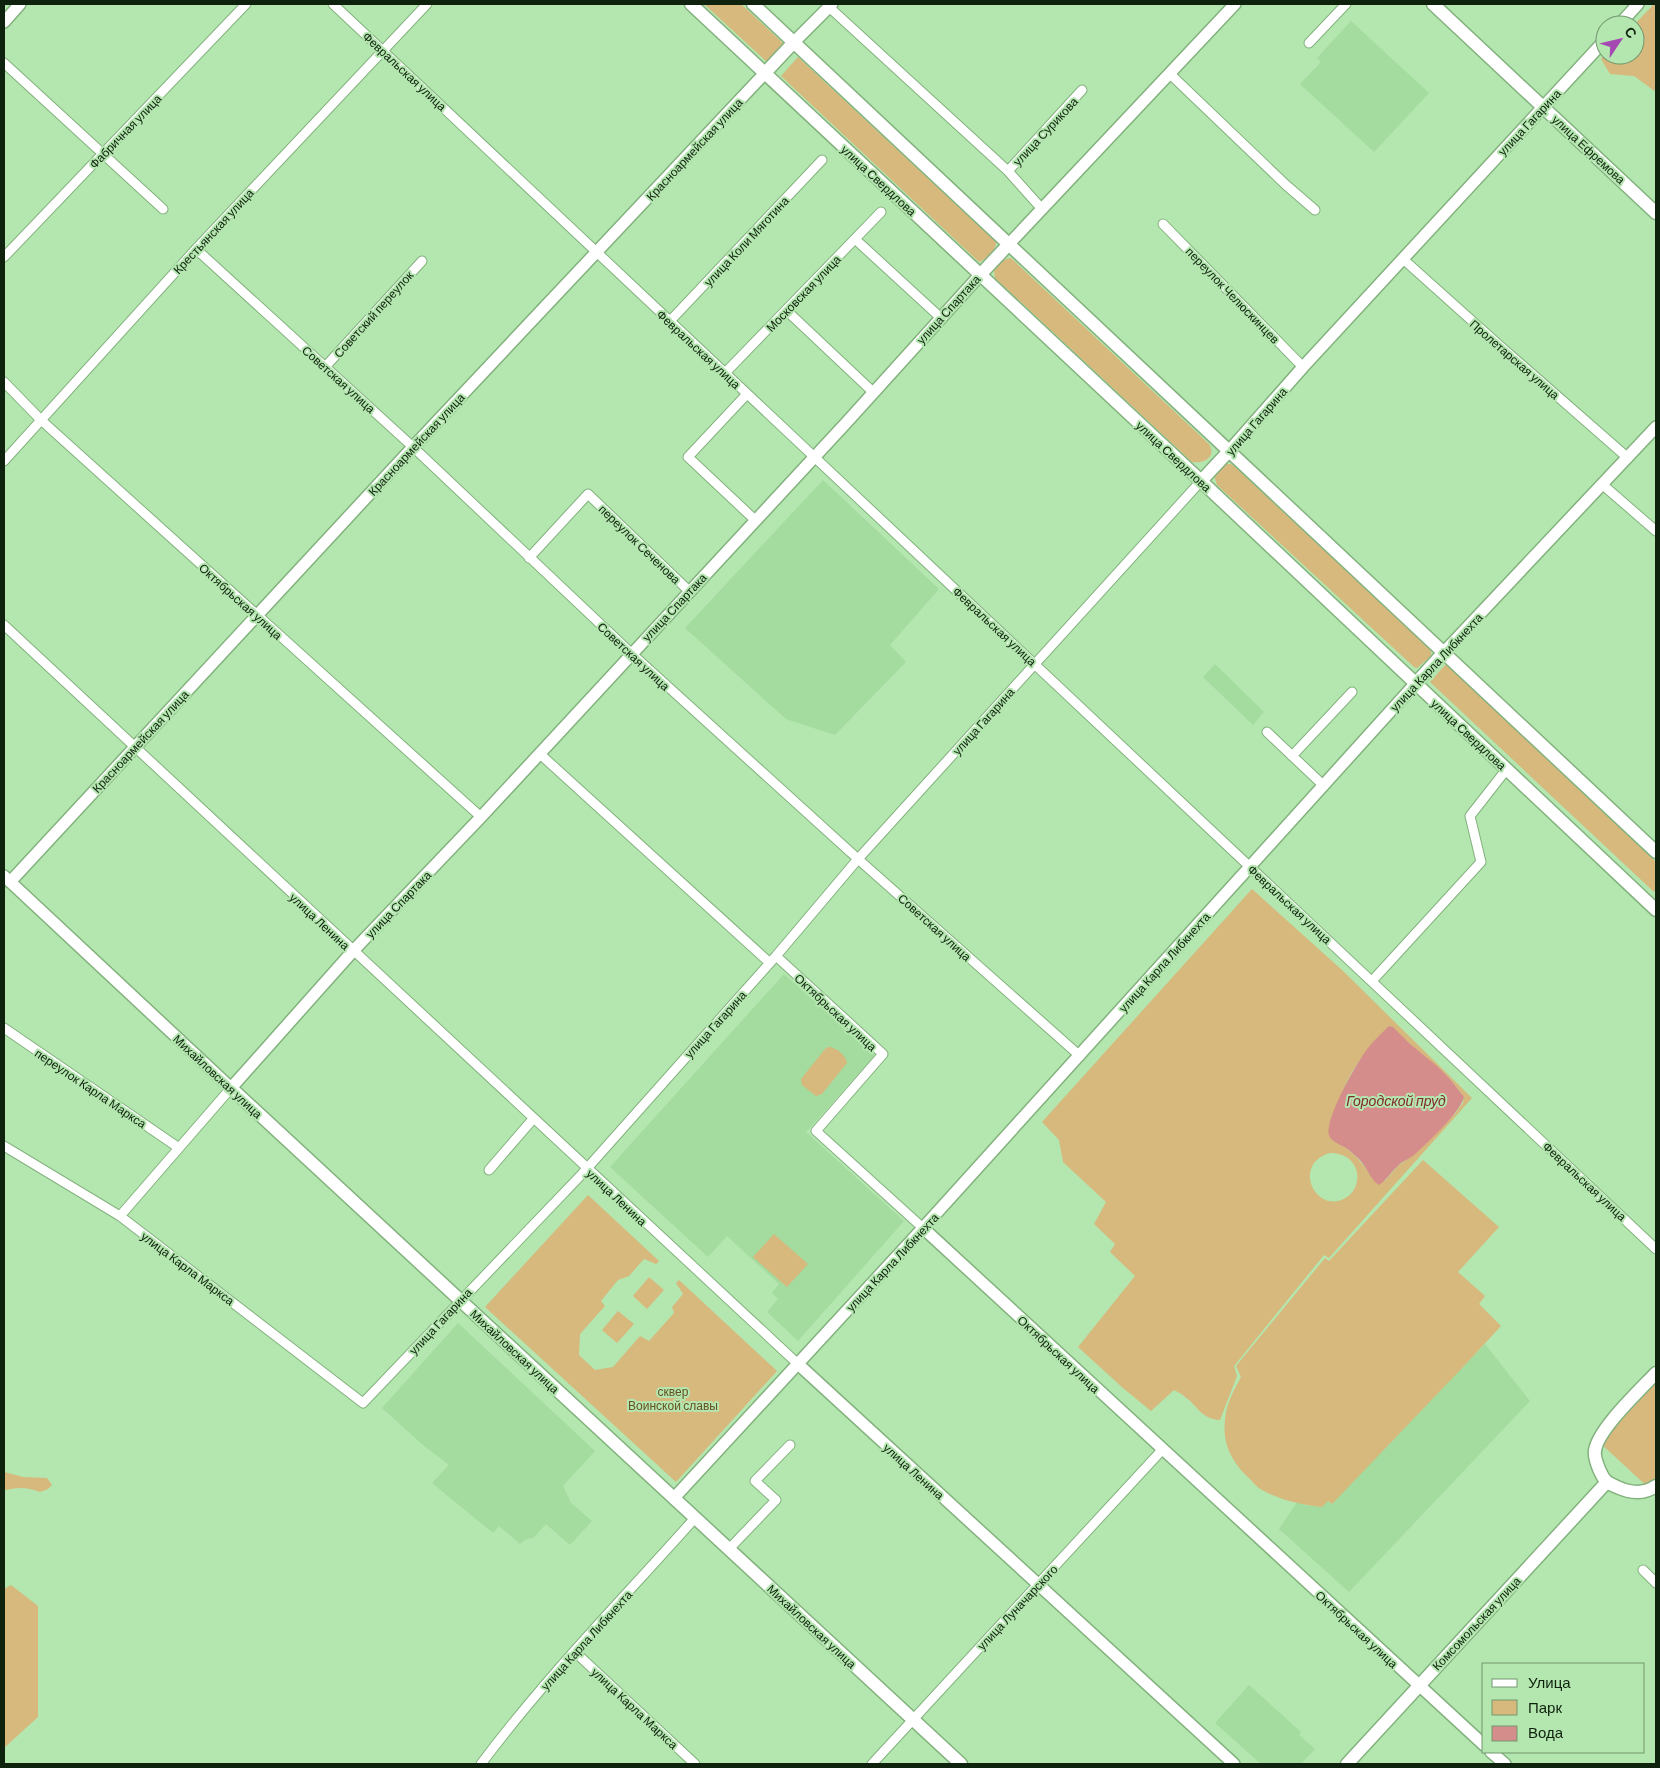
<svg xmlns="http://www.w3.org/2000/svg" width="1660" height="1768" viewBox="0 0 1660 1768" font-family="Barlow,sans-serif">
<rect width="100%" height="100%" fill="#b4e6af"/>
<!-- built -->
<path fill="#a4db9e" d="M1351,21L1429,93L1374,152L1300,84L1321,62L1317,58Z
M823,480L939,589L890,645L906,662L835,735L786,719L685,628Z
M1215,664L1264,712L1253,725L1203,677Z
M784,974L875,1055L806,1132L904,1221L798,1341L767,1312L778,1299L772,1293L779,1284L727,1236L708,1257L610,1167Z
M458,1323L595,1451L563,1486L571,1503L592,1521L570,1545L546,1524L533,1538L526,1539L520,1544L499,1526L493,1533L432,1483L449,1465L423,1445L382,1408Z
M1485,1344L1530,1401L1349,1592L1279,1529L1297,1502L1310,1506L1328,1501L1331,1504Z
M1249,1685L1301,1732L1299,1735L1315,1749L1301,1764H1261L1215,1723Z"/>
<!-- green -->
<path fill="#d7b87d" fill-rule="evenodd" d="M704,4H741L784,44L767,62Z
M1654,4H1656V92L1634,76L1610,74L1601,59L1605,55H1635L1634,25Z
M798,57L996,242C996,251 987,259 979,262L781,76Z
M1011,258L1209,444C1217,457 1204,464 1192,462L995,278L994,271C999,264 1002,259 1011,258Z
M1225,464H1231L1234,466L1431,650V656L1417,668L1414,667L1217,485L1214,475Z
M1446,664L1656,862V890L1654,892L1430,682Z
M1252,889L1342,970L1472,1098L1329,1258L1324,1255L1234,1366L1237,1376L1220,1420C1201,1419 1198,1406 1184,1396C1181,1393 1177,1392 1174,1390L1151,1411L1123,1388L1078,1347L1135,1276L1110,1252L1115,1244L1094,1224L1106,1202L1063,1162L1059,1140L1042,1122ZM1390,1026L1393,1028L1398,1034L1450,1079L1464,1097L1463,1103L1455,1114L1414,1154L1398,1166L1385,1181H1374C1363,1163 1352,1149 1332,1140C1335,1125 1336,1108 1342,1093C1352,1067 1369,1045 1390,1026ZM1329,1153C1345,1152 1360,1163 1357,1181C1356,1187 1353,1193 1347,1197C1318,1217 1290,1166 1329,1153Z
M828,1047C836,1047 846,1055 847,1063L822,1094L816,1096L802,1085L801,1079L825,1049Z
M1423,1160L1499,1227L1458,1272L1485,1296L1479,1304L1501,1326L1464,1366L1332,1504L1328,1501L1322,1507C1302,1505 1280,1500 1262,1490C1258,1488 1254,1484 1251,1480C1233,1464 1222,1445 1225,1420C1226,1404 1234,1390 1241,1377L1236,1366L1325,1258L1329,1261Z
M588,1195L659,1261L656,1264L644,1259L629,1276L618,1280L601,1301L605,1306L580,1334L579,1355L595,1370L613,1367L640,1336L649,1341L674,1313L672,1307L683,1294L676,1283L679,1280L777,1371L676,1482L485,1307Z
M774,1234L808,1264L787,1287L753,1257Z
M649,1277L664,1290L647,1309L633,1296Z
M618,1311L634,1324L617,1343L602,1330Z
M1656,1373V1486L1651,1490L1598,1441Z
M4,1472L23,1477L47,1478L52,1485L48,1489L40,1492C28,1487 18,1487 6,1490L4,1489Z
M11,1585L38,1606V1717L4,1748V1589Z"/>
<!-- water -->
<path fill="#d48d8a" d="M1389,1026L1393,1027L1410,1044L1437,1066L1450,1079L1464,1097C1461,1112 1426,1144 1414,1155C1409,1159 1402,1161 1398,1166C1391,1172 1387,1180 1379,1185C1371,1180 1369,1172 1363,1164C1360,1159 1354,1155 1350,1151C1344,1145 1331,1143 1329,1135C1325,1118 1357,1062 1368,1048C1374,1040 1382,1033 1389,1026Z"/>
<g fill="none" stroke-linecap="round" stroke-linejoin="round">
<defs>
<path id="minor" d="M333,4L1656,1249
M829,7L1008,171L1042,209
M1309,43L1346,4
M4,63L163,209
M1169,73L1286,185L1315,210
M1008,171L1082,90
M1163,224L1303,367
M855,239L941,318
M196,249L413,447L632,654L858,859L1080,1056
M4,257L246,4
M1403,259L1499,345L1628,458
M786,310L873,392
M670,321L822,160
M325,367L422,261
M725,373L881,212
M4,382L41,420L481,817
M747,394L688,457L755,520
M4,461L196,249L427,4
M1603,485L1656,531
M529,558L588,494L689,591
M4,625L798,1364
M1267,732L1323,785
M540,754L770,963
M1292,756L1352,692
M776,956L883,1054L816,1131L923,1228
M1372,981L1481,862L1470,816L1506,770
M4,1028L179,1148
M4,1146L120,1216L363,1403L582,1174L776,956L858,859L1201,481
M489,1170L533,1119
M120,1216L231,1088
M729,1549L776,1500L755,1481L790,1445
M1643,1570L1656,1583
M575,1652L695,1764
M481,1764C546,1677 623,1599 695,1518
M872,1764L1162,1450"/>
<path id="tertiary" d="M4,22L20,4
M1619,25L1638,4
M794,42L832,4
M1009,244L1235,4
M1229,451L1303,367L1605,40
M1444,652L1656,427
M4,876L231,1088L353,951L481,817L846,423L980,275
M10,882L413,447L765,73
M923,1228L1484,1745
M798,1364L1234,1764
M674,1498L923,1228L1415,684
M1491,1752L1505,1764"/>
<path id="secondary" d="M691,4L1201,481L1656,910
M753,4L1656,852
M1433,4L1656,213
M765,73L794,42
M980,275L1009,244
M1201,481L1229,451
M1415,684L1444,652
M231,1088L961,1764
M1656,1373C1641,1389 1597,1430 1595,1451C1594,1456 1597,1464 1599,1469C1604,1480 1605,1482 1617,1487C1630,1493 1643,1495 1656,1486
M1347,1764L1606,1483"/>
</defs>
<!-- minor casing -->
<use href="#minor" stroke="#83b27e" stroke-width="11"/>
<!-- tertiary casing -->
<use href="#tertiary" stroke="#83b27e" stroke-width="14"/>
<!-- secondary casing -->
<use href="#secondary" stroke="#83b27e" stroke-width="15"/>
<!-- minor -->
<use href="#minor" stroke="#fff" stroke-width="9"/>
<!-- tertiary -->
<use href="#tertiary" stroke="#fff" stroke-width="11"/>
<!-- secondary -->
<use href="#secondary" stroke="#fff" stroke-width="12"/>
</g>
<g text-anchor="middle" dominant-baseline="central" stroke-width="4" stroke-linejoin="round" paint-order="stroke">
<!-- street labels -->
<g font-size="12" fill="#0f220e" stroke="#b4e6af">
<text transform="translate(405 71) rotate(43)">Февральская улица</text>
<text transform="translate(1529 122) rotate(-47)">улица Гагарина</text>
<text transform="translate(125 131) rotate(-46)">Фабричная улица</text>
<text transform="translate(1045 131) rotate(-47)">улица Сурикова</text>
<text transform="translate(694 149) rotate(-47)">Красноармейская улица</text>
<text transform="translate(1589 149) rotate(43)">улица Ефремова</text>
<text transform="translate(879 180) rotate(43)">улица Свердлова</text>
<text transform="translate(213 231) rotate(-47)">Крестьянская улица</text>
<text transform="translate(746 241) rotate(-47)">улица Коли Мяготина</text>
<text transform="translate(803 293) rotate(-46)">Московская улица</text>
<text transform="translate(1233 295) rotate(46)">переулок Челюскинцев</text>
<text transform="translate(948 309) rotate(-48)">улица Спартака</text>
<text transform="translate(373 314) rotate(-48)">Советский переулок</text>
<text transform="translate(699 349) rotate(43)">Февральская улица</text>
<text transform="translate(1515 359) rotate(41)">Пролетарская улица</text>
<text transform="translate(339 379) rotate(42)">Советская улица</text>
<text transform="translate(1256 421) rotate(-49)">улица Гагарина</text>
<text transform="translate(416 444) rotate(-47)">Красноармейская улица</text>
<text transform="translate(1174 456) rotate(43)">улица Свердлова</text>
<text transform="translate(640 544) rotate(44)">переулок Сеченова</text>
<text transform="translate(241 601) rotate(42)">Октябрьская улица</text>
<text transform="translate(674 607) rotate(-47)">улица Спартака</text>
<text transform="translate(995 626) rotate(43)">Февральская улица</text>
<text transform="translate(634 656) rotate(43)">Советская улица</text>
<text transform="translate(1436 662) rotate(-47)">улица Карла Либкнехта</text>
<text transform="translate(983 721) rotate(-48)">улица Гагарина</text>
<text transform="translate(1469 734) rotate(43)">улица Свердлова</text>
<text transform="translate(140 741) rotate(-47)">Красноармейская улица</text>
<text transform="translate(398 904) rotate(-46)">улица Спартака</text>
<text transform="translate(1290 904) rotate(43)">Февральская улица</text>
<text transform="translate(320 921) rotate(43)">улица Ленина</text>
<text transform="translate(935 927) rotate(42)">Советская улица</text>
<text transform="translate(1164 962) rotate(-48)">улица Карла Либкнехта</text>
<text transform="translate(836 1012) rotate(43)">Октябрьская улица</text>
<text transform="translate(715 1024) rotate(-48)">улица Гагарина</text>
<text transform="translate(218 1076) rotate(43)">Михайловская улица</text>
<text transform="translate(91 1088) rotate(34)">переулок Карла Маркса</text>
<text transform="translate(1585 1181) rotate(43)">Февральская улица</text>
<text transform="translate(617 1197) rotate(43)">улица Ленина</text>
<text transform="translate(892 1262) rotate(-47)">улица Карла Либкнехта</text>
<text transform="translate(188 1268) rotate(37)">улица Карла Маркса</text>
<text transform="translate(440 1321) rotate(-47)">улица Гагарина</text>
<text transform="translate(515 1351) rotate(43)">Михайловская улица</text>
<text transform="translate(1059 1354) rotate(43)">Октябрьская улица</text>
<text transform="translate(914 1471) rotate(42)">улица Ленина</text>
<text transform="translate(1017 1607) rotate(-47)">улица Луначарского</text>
<text transform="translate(1476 1623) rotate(-47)">Комсомольская улица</text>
<text transform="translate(812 1626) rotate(43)">Михайловская улица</text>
<text transform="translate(1357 1629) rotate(43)">Октябрьская улица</text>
<text transform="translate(586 1640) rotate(-48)">улица Карла Либкнехта</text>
<text transform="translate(635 1708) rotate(43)">улица Карла Маркса</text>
</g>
<!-- park labels -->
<g font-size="12" fill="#675021" stroke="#b4e6af">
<text x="673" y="1391">сквер<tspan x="673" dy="14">Воинской славы</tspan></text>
</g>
<!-- water labels -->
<g font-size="14" font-style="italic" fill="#7f2a2d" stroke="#b4e6af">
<text x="1396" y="1100">Городской пруд</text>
</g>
</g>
<!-- border -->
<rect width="1660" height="1768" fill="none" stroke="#0f220e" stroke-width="10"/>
<!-- legend -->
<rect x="1482" y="1663" width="162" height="90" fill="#b4e6af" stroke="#72986f"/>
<rect x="1492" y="1679" width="25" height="8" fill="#ffffff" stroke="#72986f"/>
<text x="1528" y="1688" font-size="15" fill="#0f220e">Улица</text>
<rect x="1492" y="1700" width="25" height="15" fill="#d7b87d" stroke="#72986f"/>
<text x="1528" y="1713" font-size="15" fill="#0f220e">Парк</text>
<rect x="1492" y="1726" width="25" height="15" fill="#d48d8a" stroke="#72986f"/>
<text x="1528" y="1738" font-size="15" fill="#0f220e">Вода</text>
<!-- north arrow -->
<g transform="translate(1620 40) rotate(55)"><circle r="24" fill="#b4e6af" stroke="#72986f"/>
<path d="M0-4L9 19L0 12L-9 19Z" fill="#a448b2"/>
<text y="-8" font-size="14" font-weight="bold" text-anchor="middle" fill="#0f220e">С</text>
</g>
</svg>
